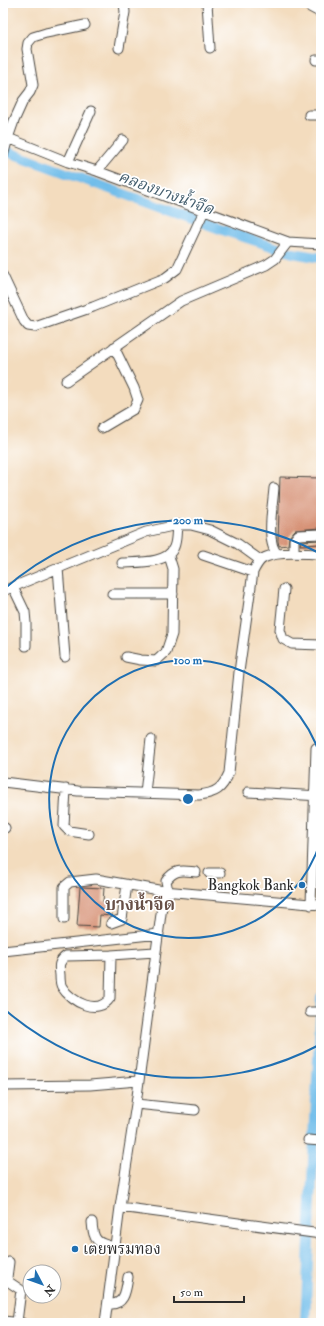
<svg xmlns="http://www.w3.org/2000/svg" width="324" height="1326" viewBox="0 0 324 1326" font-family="'IM FELL Double Pica','Noto Serif Thai',serif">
<rect width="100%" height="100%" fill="#fff"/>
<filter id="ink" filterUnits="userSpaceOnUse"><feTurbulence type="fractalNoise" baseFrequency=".025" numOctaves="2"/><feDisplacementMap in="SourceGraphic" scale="8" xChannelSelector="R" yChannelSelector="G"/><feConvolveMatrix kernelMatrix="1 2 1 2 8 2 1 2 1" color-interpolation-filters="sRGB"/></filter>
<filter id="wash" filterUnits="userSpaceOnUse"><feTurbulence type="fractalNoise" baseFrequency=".012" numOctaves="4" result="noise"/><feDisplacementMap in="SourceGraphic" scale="16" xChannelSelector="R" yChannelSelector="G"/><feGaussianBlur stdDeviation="0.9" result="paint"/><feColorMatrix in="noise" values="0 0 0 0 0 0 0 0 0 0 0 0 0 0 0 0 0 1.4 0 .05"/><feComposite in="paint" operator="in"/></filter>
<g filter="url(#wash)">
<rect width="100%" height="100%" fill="#f3dcbe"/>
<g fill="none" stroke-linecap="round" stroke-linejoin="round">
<!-- canal -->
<path stroke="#71bdea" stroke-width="10" d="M3,150L231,233L293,253L321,258
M305,1323L321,997"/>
</g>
<g id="blocks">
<!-- building -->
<path fill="#d79377" d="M280,477L321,478V528L295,530L289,537L288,545L279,546L278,541Z
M321,540V544L300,545L301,541Z
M80,887L104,888L103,902H113L112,916L100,915L99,927L77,926Z"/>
</g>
</g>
<g filter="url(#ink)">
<use href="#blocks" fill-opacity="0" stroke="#494641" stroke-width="1"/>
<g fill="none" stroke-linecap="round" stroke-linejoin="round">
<defs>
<path id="minor" d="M207,3L210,48
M310,3V7L321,13
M119,48L125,12L124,3
M316,60H321
M309,115H321
M3,136L68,162L97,171L288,242L321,244
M3,156L8,138L14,121L23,101L30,92L33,85L27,49L28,43L33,37L46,33L85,25
M68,162L91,111
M97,171L123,140
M3,276L24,321L28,326L35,327L93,307L165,278L177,269L204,211
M66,381L181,301L266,265L275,259L288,242
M102,428L134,409L138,400L134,388L114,347
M274,488C273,503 265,545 278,554
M294,553V540L298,535L321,534
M203,555L253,572
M122,563C137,562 168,564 174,547C177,540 176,532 177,525
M58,568L65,657
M13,587L25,612L26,623V646
M284,589L280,630L283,639L292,644L321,645
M3,591L146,532L177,525H191L210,530L238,544L260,560
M112,594H173
M126,657L141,660L156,661L166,652L172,634L173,569L169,556
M3,782L78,791L199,795C216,793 222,789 229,773L239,672L253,572C255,568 258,562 262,559C276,550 304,554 321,554
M66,789L64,826L69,831L89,834
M248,792L321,796
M145,793L151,739
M3,827L5,828
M209,873H220
M168,891L166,881C175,868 183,871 196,872
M311,905L316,748
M64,919V887L70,882L96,879L164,891
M111,923L122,919L127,885
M3,951L159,934
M111,955L110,998C98,1016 71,1002 62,987C60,984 60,979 60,975C59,966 58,962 66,956L111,955L155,952
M310,1012H321
M3,1086L90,1085L138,1081
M136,1104L195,1110
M308,1140L321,1141
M120,1207L321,1234
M92,1222C93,1241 97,1243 115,1247
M9,1262L7,1278L9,1282L21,1290L17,1322
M108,1304C125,1306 126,1290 128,1277
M3,1321L22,1323
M105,1323L120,1207L136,1104L164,891L321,905"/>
</defs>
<!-- minor casing -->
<use href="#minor" stroke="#494641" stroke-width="11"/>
<!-- minor -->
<use href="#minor" stroke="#fff" stroke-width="9"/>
</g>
</g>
<!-- distance rings -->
<g fill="none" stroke="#1f6fb2" stroke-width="2">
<path d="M321 840A139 139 0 1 1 321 758"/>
<path d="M319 1045A279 279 0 0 1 3 1008M3 590A279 279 0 0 1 319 553"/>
</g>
<!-- markers -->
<g fill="#1f6fb2" stroke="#fff" stroke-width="1.5">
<circle cx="302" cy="885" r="4"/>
<circle cx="75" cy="1249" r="4"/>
</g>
<g text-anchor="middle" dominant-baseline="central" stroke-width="3.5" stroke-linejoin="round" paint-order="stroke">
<!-- poi labels -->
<g font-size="15" fill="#2b2b2b" stroke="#fff" text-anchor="end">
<text x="294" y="885">Bangkok Bank</text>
<text x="83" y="1249" text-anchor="start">เตยพรมทอง</text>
</g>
<!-- water labels -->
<g font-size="16" font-style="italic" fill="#445e6e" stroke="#fff">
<text transform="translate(166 193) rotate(20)">คลองบางน้ำจืด</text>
</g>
<!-- quarter labels -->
<g font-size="17" font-weight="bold" fill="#674f46" stroke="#fff">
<text x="140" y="904">บางน้ำจืด</text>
</g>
</g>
<circle cx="188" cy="799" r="6" fill="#1f6fb2" stroke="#fff" stroke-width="2"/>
<g font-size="12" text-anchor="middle" font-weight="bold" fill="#1f6fb2" stroke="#fff" stroke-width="3.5" stroke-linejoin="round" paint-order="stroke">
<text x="188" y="524">200 m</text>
<text x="188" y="664">100 m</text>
</g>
<!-- margin -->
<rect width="324" height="1326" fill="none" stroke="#fff" stroke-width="16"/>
<!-- north arrow -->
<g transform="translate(42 1284) rotate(131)"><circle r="19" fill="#ffffff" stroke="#aaaaaa"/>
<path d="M0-3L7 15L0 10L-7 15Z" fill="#1f6fb2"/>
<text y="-6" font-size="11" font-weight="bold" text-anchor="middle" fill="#2b2b2b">N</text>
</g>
<!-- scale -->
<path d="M174 1296v6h70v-6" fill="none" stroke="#2b2b2b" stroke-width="2"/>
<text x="180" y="1296" font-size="12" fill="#2b2b2b" stroke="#ffffff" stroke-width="3" paint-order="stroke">50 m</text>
</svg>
